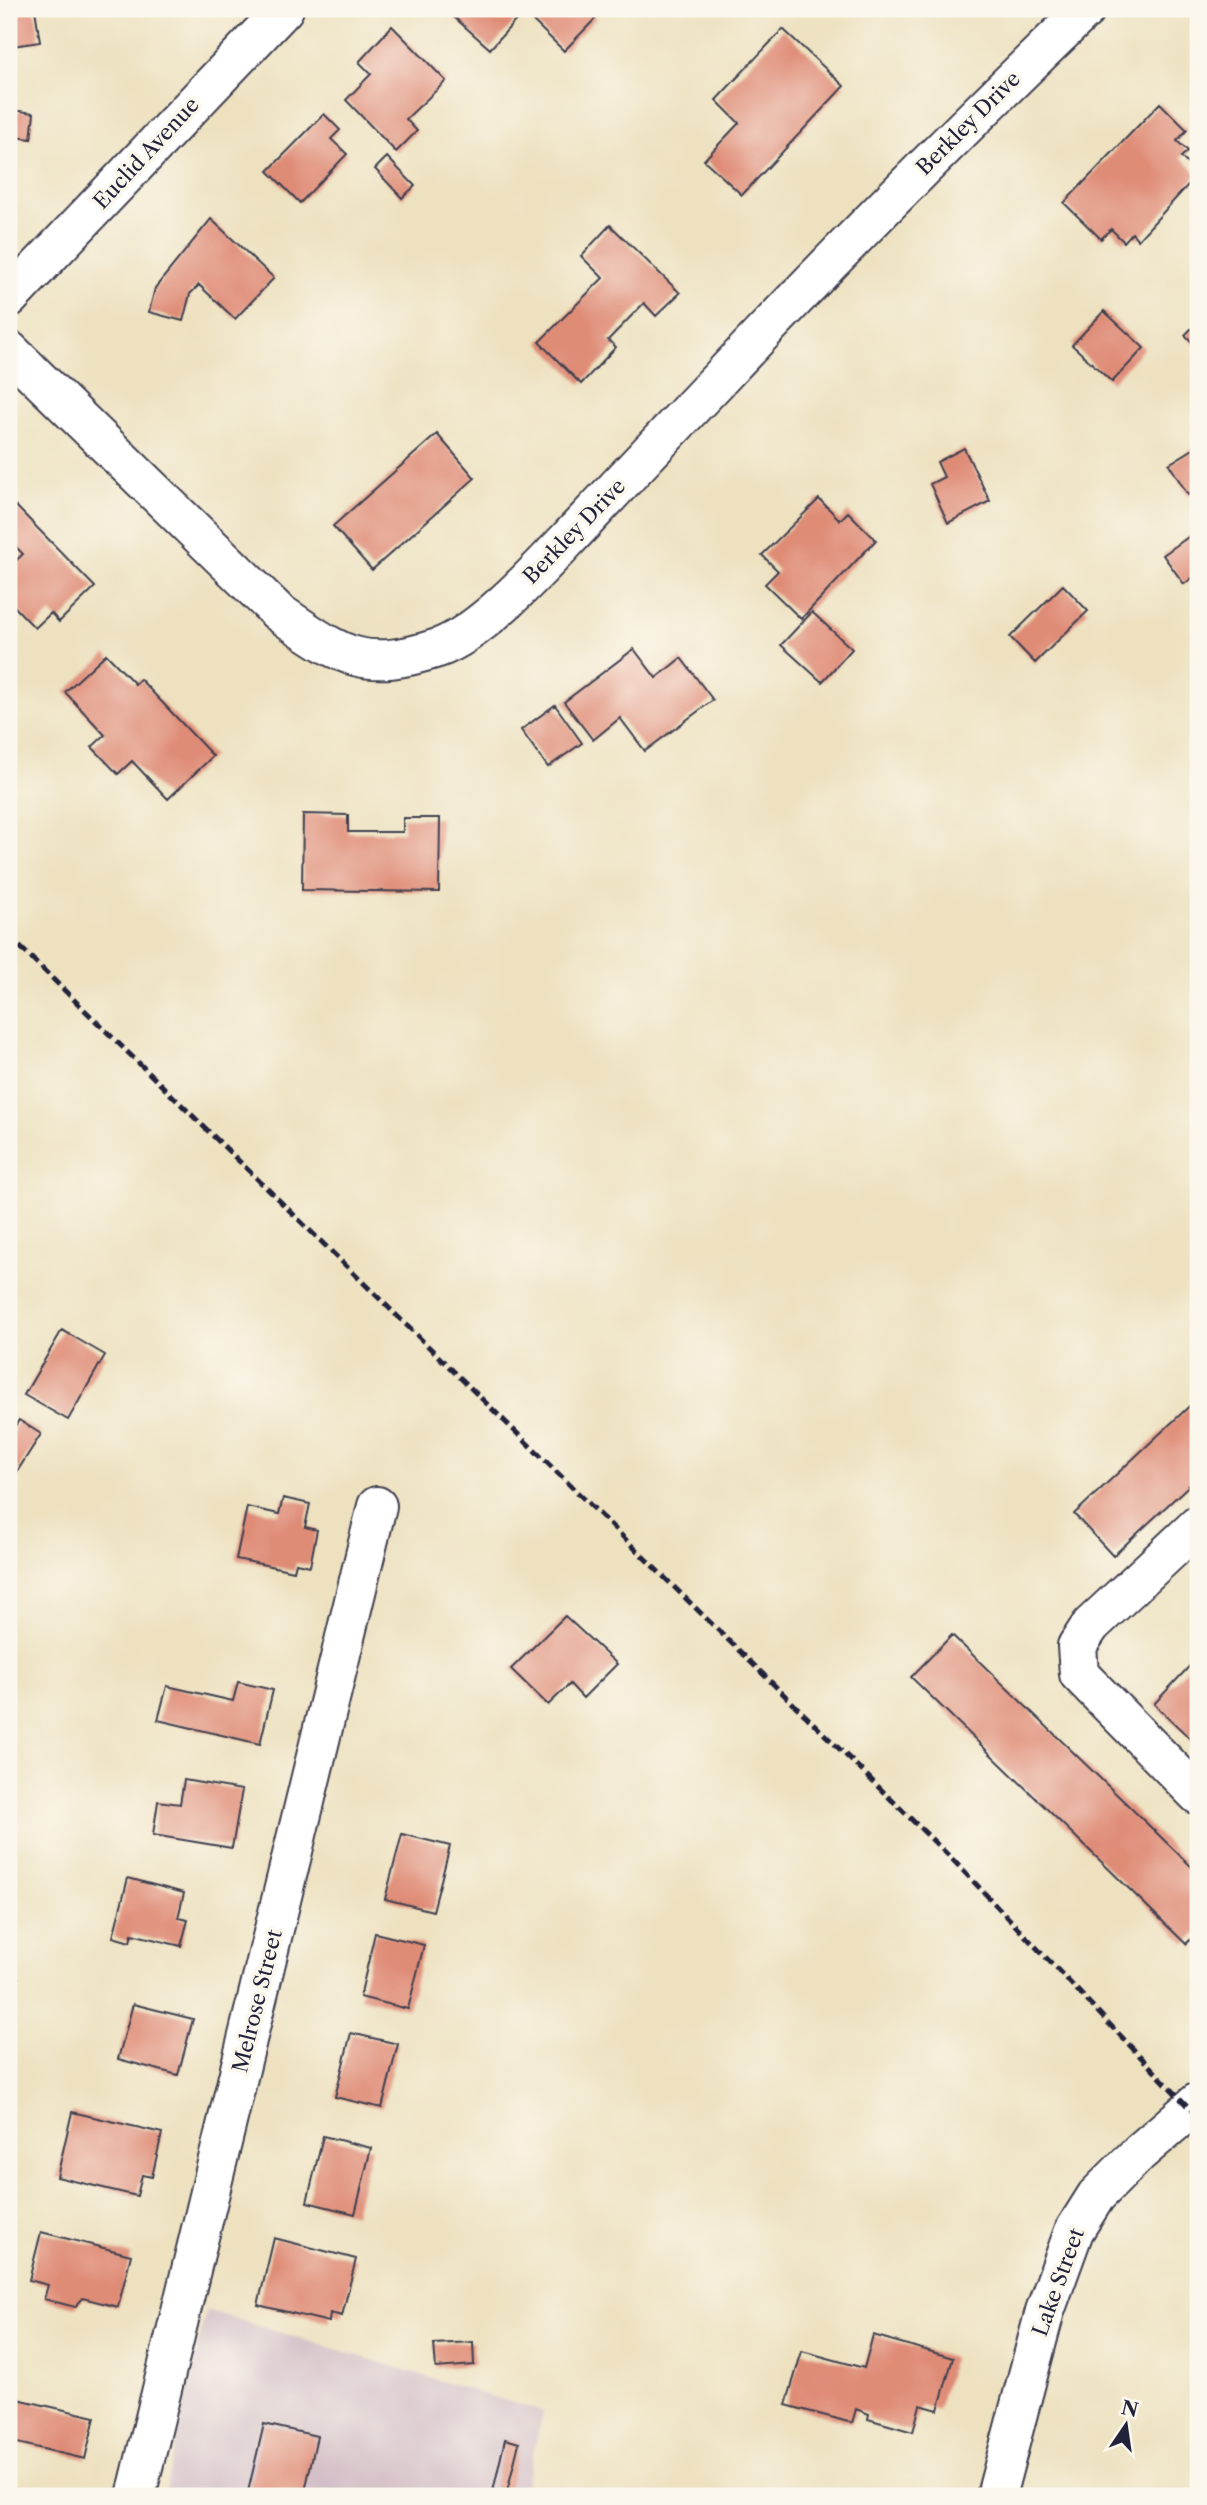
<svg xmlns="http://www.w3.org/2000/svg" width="1207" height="2505" viewBox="0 0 1207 2505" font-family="'Libre Caslon Text',serif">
<rect width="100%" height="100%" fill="#fbf7ec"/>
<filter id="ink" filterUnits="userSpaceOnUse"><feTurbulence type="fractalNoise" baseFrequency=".0143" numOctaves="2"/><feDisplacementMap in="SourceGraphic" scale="14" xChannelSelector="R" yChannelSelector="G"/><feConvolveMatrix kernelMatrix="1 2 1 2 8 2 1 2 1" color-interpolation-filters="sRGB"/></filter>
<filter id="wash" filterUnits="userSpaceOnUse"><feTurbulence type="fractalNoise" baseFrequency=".00686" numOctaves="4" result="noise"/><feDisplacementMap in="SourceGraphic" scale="28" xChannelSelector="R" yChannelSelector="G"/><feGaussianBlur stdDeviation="1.57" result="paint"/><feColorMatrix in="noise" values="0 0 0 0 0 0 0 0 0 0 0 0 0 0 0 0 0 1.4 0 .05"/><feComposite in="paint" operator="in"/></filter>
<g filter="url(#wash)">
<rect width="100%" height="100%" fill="#ede1c0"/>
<!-- industrial -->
<path fill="#d2bdc6" d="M206,2310L543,2412L523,2496H164Z"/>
<g id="blocks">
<!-- building -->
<path fill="#df8c77" d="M21,9H35L40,42L12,46L9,11Z
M445,9H526L490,49Z
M537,9H587L596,18L564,51L529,17Z
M392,26L446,81L406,119L417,131L396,152L346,100L371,74L359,62Z
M783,29L844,86L742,195L704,160L739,123L716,100Z
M9,82L15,83L12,110L34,113L31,139L9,136Z
M1160,103L1187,130L1177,141L1188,151L1181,157L1198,174L1138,240L1132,233L1124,242L1111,229L1101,239L1064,203Z
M324,114L340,130L331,139L347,154L300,203L268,171Z
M387,157L415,186L402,198L375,169Z
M211,219L274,278L235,319L199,285L190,294L183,321L149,312L155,288Z
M610,225L680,293L656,316L644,303L608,340L616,347L581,384L539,342L603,278L581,256Z
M1104,311L1144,348L1112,382L1072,345Z
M1198,322V348L1185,335Z
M437,434L475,478L372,570L333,526Z
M1198,446V489L1188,495L1169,464Z
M964,448L990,501L948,523L930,484L944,477L937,462Z
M819,499L840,520L848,512L876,540L801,619L765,584L778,571L762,555Z
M16,506L95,587L59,622L51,613L35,628L9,601V567L23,554L9,540V513Z
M1198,530V574L1184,584L1163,555Z
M1063,585L1088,611L1035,663L1010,637Z
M812,612L852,649L822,682L781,645Z
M634,649L656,678L681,658L713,700L645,751L620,718L593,740L564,702Z
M106,654L135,684L140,679L213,756L168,799L132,761L118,774L92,747L105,735L65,692Z
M555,705L582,743L548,767L521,730Z
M303,814L348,815V832H403V818H440L439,892L302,890Z
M62,1330L105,1355L68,1420L24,1395Z
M1198,1398V1477L1113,1556L1074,1514Z
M19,1420L41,1434L9,1484V1436Z
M283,1498L310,1504L305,1527L317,1530L310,1566L296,1563L294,1571L236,1559L247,1507L279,1514Z
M565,1616L617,1664L583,1698L570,1684L548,1705L511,1669Z
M952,1635L1198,1873V1932L1186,1944L911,1677Z
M1198,1657V1746L1154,1704Z
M238,1682L273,1690L260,1744L158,1720L167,1686L233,1701Z
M184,1780L242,1790L232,1848L153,1835L158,1801L180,1804Z
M402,1834L450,1846L433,1911L385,1899Z
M128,1878L184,1893L178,1918L188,1920L181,1946L132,1934L130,1942L113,1937Z
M375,1933L424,1945L408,2009L360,1997Z
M9,1975L18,1978L9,2006Z
M133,2004L193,2019L178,2075L118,2059Z
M351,2033L398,2044L382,2108L335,2097Z
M72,2112L162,2133L152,2177L142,2175L137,2196L57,2177Z
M323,2136L371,2148L355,2214L307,2202Z
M41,2232L131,2255L118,2307L83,2298L75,2307L44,2299L48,2285L29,2280Z
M274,2238L356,2259L342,2316L330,2313L329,2322L258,2305Z
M873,2335L953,2358L938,2410L920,2405L913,2432L868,2419L869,2414L856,2409L852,2423L786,2405L802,2351L864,2368Z
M473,2342L474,2365L436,2368L434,2344Z
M9,2397L95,2417L85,2459L9,2441Z
M264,2424L317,2436L304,2496H247Z
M505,2439L519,2443L506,2496H492Z"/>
</g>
</g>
<g filter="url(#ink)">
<use href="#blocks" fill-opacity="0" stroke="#403f4f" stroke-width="2"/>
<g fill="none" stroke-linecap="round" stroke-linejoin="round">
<defs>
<path id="minor" d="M9,298L284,9
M9,350L278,612C341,655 361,673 438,648C485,632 551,556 586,520C631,472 676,424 721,377C839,251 961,129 1086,9
M1198,1525L1091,1625L1077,1646L1079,1674L1198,1795
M136,2496L377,1506
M996,2496L1045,2311L1074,2231L1096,2196L1140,2152L1198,2102"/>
</defs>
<!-- minor casing -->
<use href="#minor" stroke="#403f4f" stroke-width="42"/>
<!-- minor -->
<use href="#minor" stroke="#fff" stroke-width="38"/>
<!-- rail -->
<path stroke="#22223b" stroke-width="5" stroke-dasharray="10 5" stroke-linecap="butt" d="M9,936L953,1860L1198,2117"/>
</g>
</g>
<g text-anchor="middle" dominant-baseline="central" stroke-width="7" stroke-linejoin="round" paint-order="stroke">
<!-- street labels -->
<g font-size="21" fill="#22223b" stroke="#fbf7ec">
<text transform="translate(968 123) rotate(-45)">Berkley Drive</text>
<text transform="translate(146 153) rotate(-47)">Euclid Avenue</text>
<text transform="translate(574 531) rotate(-46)">Berkley Drive</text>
<text transform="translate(257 2001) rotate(-76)">Melrose Street</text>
<text transform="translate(1058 2282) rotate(-70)">Lake Street</text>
</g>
</g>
<!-- margin -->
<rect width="1207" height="2505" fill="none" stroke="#fbf7ec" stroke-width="35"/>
<!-- north arrow -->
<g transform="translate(1126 2425) rotate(13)" stroke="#fbf7ec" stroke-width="5" paint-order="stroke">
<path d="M0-5L12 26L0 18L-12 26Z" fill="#22223b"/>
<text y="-10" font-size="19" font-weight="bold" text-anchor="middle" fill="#22223b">N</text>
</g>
</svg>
